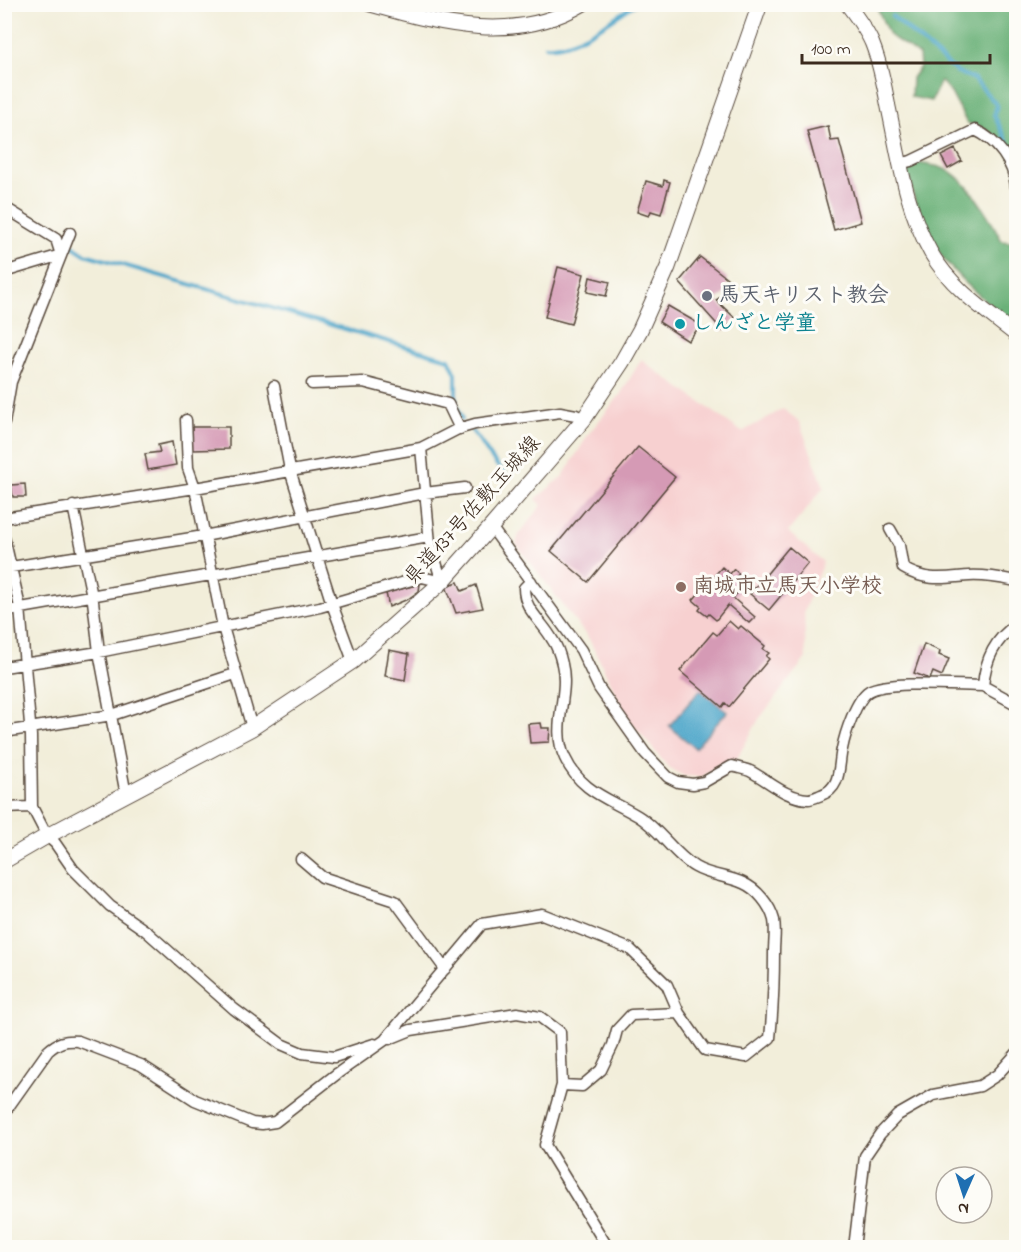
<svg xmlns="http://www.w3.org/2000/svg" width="1021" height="1252" viewBox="0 0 1021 1252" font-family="'Indie Flower','Klee One',sans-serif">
<rect width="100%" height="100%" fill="#fdfcf7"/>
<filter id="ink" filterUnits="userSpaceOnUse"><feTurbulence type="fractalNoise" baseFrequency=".0167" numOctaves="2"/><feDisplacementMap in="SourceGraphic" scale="12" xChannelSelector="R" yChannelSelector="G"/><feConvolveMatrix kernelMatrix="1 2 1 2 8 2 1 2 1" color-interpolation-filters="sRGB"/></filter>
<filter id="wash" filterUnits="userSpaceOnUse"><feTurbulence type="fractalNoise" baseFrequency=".008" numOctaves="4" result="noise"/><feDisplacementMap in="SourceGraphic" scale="24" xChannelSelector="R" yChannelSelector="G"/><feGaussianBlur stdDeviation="1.35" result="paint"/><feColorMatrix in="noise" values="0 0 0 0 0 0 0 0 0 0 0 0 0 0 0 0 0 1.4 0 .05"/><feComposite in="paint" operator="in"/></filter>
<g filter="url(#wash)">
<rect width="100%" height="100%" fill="#f2eeda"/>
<!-- built -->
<path fill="#f7d0d0" d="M641,360L742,432L783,409L799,421L824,487L788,532L823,562L804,611L806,658L759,719L736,760L718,765L702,777L684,776L668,767L650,745L628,718L589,639L516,544L519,534L542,505L536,499L563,476L590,432L620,395Z"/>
<!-- forest -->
<path fill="#6ab178" stroke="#526e4b" stroke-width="1.5" d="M876,5H1016V167C1001,142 998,130 967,123L951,93L941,81L931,101L911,97L912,78L920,67L919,55L889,35Z
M919,163C926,165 935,165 942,168C967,176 990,218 1002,241L1016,243V327C984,299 944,270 926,230C917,211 912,189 905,169Z"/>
<!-- water -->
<path fill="#4ba5c9" stroke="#436874" stroke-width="1.5" d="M700,690L727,712L695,748L669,726Z"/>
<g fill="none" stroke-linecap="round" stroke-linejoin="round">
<!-- stream -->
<path stroke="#4ba5c9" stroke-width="4" d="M892,16L957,72L974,79L997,105L994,115L1016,160
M546,46C573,49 613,19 635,4
M68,243L85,254L449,359L456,374V404L462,419
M472,431C485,445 490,461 505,473"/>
</g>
<g id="blocks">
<!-- building -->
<path fill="#d59ab5" d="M828,126L831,141L839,140L861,222L834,230L807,131Z
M955,149L962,161L948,169L941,156Z
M664,180L670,182L661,214L651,211L649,216L637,212L646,181L663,186Z
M700,257L727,278V293L716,300L736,319L723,331L679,282Z
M558,267L584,274L571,324L545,317Z
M590,277L610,282L606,296L587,292Z
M668,306L701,325L688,341L659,322Z
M190,427H229V449L192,450Z
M172,442L176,465L148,470L145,454L160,452L158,445Z
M638,447L675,477L588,582L551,551Z
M25,484L26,497H13L11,485Z
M789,547L808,563L769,610L750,594Z
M722,567L730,574L734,569L739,574L737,576L746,583L733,598L755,617L749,623L728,605L716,620L709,614L707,616L699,610L701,607L693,600Z
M458,582L462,591L476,585L483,608L456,613L446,586Z
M420,584L419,591L408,599L389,607L386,593Z
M729,621L738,629L741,626L765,646L763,649L769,653L766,656L769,659L729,707L725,703L722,707L680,671L713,632L717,635Z
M924,644L940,651L939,655L949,659L942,676L933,672L930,679L914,673Z
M389,650L409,654L405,680L385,676Z
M541,723L542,728H550L549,742L530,743L528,724Z"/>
</g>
</g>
<g filter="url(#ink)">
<use href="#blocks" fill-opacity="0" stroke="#56473a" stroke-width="1.5"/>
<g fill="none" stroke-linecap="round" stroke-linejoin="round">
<defs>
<path id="minor" d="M899,164L911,161L975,130C997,140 1014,163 1016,187
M4,207L56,239L61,255
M4,272L61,255
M312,384L363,382L448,404L460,429
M274,386L290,470L332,604L353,661
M186,420L188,468L195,488L223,627L252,728
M4,423L11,382L70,233
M421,448L430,543L442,582
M73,506L93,601L99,652L126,795
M4,518L195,488L421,448L458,429L475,424L560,412L576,415L584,419
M491,527L581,650L599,688L645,753L668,777L678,782L693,784L704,782L732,766C738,768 745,769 750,771C769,781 786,798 808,799C812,799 816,797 821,795C842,788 838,766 842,749C845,734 856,699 869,691C889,680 958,686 983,686C985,660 995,639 1016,625
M890,529L899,545L903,568C926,582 944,578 969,576C985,575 1001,578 1016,581
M4,537L20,607L31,736L32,807L47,836L55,843L73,869L110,906L146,931L234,1009L281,1044L302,1053L334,1057L374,1044
M5,568L204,536L425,493L465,488
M4,611L429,537
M4,667L99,652L320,607L422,577L442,582
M983,686L1016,704
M4,732L112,715L235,674
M4,808L32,807
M301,859L322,877L395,901L445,969
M389,1039L411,1030L517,1013L540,1017L560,1032L562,1085L545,1145L608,1248
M562,1085L582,1086L601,1070L613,1045L617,1030L631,1015L679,1013
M4,1113L48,1051C58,1042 65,1040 78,1041L141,1065L195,1100L252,1123L262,1124L275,1122L338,1073L385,1040L482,924L542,914L630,949L667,985L679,1013L705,1050L746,1057L770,1038C773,1009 774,981 774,952C774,941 776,931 774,920C770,905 757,889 743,883C728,876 710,876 695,867C673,854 660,829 638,816C608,798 581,792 565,758C550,727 570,695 562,664C560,655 557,646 552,639C542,621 524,610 524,588L531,581
M854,1248L865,1156L880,1134L898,1115L933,1095L980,1086L997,1075L1016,1054"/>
<path id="tertiary" d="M369,4C441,24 513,45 583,4
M847,4C856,16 866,29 872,43C880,63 884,84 888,105C899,156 905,207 931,253C951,288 986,311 1016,335"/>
<path id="secondary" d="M4,861L47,836L252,728L353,661L442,582L491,527L584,419L622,362L640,330L668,267L760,4"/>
</defs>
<!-- minor casing -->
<use href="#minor" stroke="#56473a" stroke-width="13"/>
<!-- tertiary casing -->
<use href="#tertiary" stroke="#56473a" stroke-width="16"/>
<!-- secondary casing -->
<use href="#secondary" stroke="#56473a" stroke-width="17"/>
<!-- minor -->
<use href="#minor" stroke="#fff" stroke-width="10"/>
<!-- tertiary -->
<use href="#tertiary" stroke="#fff" stroke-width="14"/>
<!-- secondary -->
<use href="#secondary" stroke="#fff" stroke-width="15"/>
</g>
</g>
<!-- markers -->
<circle fill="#6b7280" stroke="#fdfcf7" stroke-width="2" cx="707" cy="296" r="6"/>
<circle fill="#0f9aa8" stroke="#fdfcf7" stroke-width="2" cx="680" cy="324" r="6"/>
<circle fill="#8d6e63" stroke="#fdfcf7" stroke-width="2" cx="681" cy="587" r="6"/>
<g text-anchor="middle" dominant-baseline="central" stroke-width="6" stroke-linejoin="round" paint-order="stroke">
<!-- worship labels -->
<g font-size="21" font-weight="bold" fill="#5b616d" stroke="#fdfcf7" text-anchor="start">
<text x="719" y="296">馬天キリスト教会</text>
</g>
<!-- culture labels -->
<g font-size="21" font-weight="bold" fill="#0d838f" stroke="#fdfcf7" text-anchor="start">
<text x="692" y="324">しんざと学童</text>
</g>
<!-- street labels -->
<g font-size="21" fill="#3b2a1e" stroke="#fdfcf7">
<text transform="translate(473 511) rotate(-48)">県道137号佐敷玉城線</text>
</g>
<!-- education labels -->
<g font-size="21" font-weight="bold" fill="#785e54" stroke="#fdfcf7" text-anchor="start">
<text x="693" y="587">南城市立馬天小学校</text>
</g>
</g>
<!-- margin -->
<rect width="1021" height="1252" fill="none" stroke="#fdfcf7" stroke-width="24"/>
<!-- north arrow -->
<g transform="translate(964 1195) rotate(183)"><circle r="28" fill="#fdfcf7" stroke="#afa8a0" stroke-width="1.5"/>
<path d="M0-4.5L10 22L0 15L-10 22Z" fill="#1f6fb2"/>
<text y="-9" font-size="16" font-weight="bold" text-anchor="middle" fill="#3b2a1e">N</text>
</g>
<!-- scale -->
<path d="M802 54v9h188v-9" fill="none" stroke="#3b2a1e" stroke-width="3"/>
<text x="811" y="54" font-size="18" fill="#3b2a1e" stroke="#fdfcf7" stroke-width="4.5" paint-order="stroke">100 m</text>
</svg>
